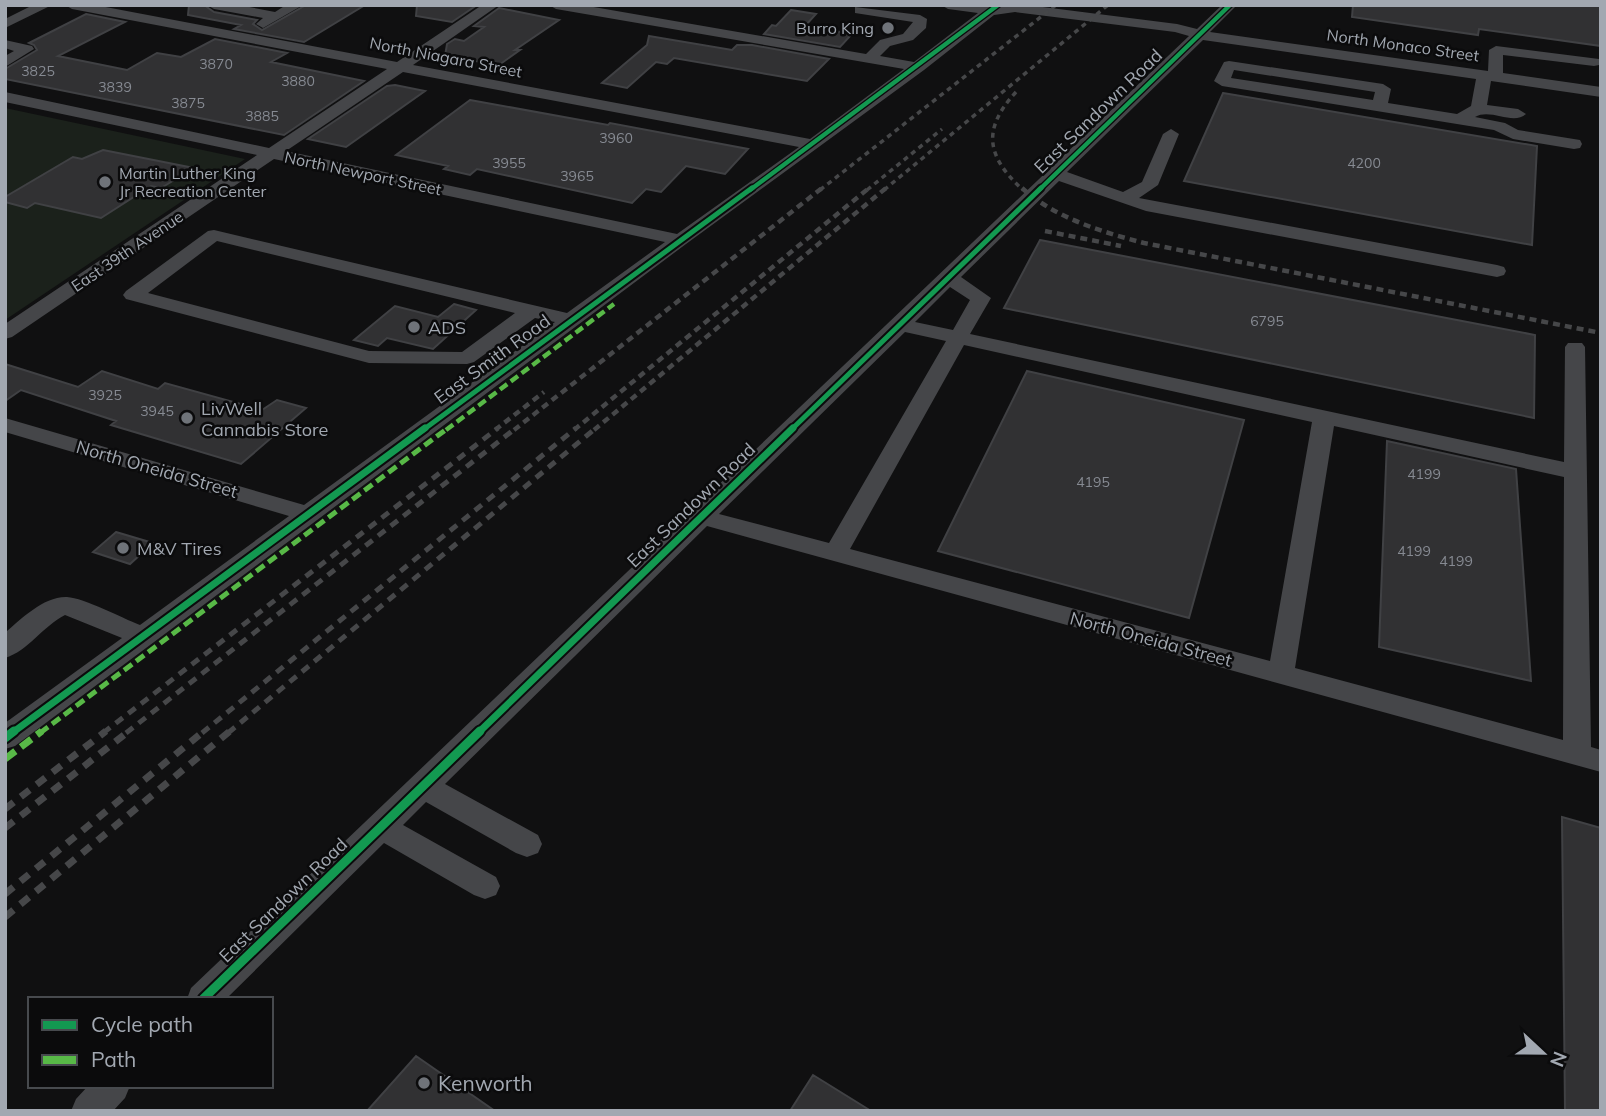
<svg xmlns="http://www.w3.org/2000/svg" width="1606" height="1116" viewBox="0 0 1606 1116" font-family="Mulish,sans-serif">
<rect width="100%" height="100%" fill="#101011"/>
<!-- green -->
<path fill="#1b211b" d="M5,108L245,159L5,320Z"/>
<!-- building -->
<path fill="#313133" stroke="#404144" stroke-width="2" d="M189,5H204L214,12L257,20L253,24L262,30L306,5H365L304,42L234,29L241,25L188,15Z
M417,5H477L452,22L416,16Z
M1353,5H1601V46L1479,29L1478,35L1352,17Z
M499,8L559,20L515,50H520L499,65L445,56L447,44L455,39L464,41L484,27L474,26Z
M791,10L816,14L805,26L852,34L840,47L764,34L772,25L776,26Z
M86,14L125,22L58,56L127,70L157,53L181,57L215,39L287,53L271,62L364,81L284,135L5,79V69L37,50L34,45L29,43Z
M649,36L732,50L737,45H752L829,59L807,81L674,58L667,64L656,62L627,88L602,83L647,45Z
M395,85L425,91L346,147L308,139L387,86Z
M1223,93L1537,146L1532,245L1184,181Z
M470,100L608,125L610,123L748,149L725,174L686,166L661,192L646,189L632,203L477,169L470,175L444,169L448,166L396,155Z
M103,150L194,168L161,188L151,186L101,218L35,203L27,208L5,202V197L73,157L82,159Z
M1040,240L1535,335L1534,418L1004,308Z
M454,304L476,310L433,349L387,338L378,346L354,340L395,306L438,317Z
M5,364L78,387L102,371L158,389L165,383L262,410L277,400L306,408L241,464L111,425L116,421L21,390L5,401Z
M1027,371L1244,420L1189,618L938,551Z
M1387,441L1516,469L1531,681L1379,647Z
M116,532L153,543L130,564L93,552Z
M1562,817L1601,828V1111H1565Z
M416,1056L495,1111H367Z
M813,1075L871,1111H790Z"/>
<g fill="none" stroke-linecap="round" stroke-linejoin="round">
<!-- minor -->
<path fill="#454649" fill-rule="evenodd" d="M33,5H52L5,28V19Z
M65,5H95L397,62L482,5H499L413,65L810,139L904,69L556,9L549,5H582L866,54L880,40L903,34L913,22L855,13V7L920,15L927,19L926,28L913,40L890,46L880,56L914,62L978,13L948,9L941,5H1027L1177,24L1197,29L1222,5H1237L1210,32L1488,71L1489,50L1496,46L1599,59V65L1594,66L1503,55V73L1601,87V97L1491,81L1487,105L1518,109L1526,114C1513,126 1491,108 1475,117L1505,123L1518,130L1580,140L1582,144L1580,148L1574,149L1513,139L1494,130L1222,86L1214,81L1224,62L1229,61L1383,84L1391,89L1388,103L1457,114L1471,106L1476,79L1203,40L1067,172L1123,192L1142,182L1163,134L1171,129L1179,134L1158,185L1139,198L1497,265L1504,267L1506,271L1504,275L1497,277L1146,211L1059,181L961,277L991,298L970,334L1564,462L1565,347L1568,343H1582L1585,347L1591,747L1601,750V772L707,526L445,784L538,835L542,844L538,853L527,857L516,853L426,802L403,825L496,877L500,886L496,895L485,899L474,895L384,843L226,999H187L191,988L1189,36L1175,32L1015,12L994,15L924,70L686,244L15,746L5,749V723L122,638L65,615C43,626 28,651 5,658V633C21,619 44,596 67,597C84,598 122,618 140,625L289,516L5,432V418L304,505L555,322L535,318L474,362L467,364L369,363L126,299L123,295L126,291L208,231L214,230L567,313L665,242L274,159L12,337L5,339V324L257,155L5,102V92L269,148L387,69L72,9ZM1234,70L1375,92L1373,100L1231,78ZM403,72L799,147L677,234L286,151ZM217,241L515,313L462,352L369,351L148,293ZM950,287L970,300L953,330L915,322ZM905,332L946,341L829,543L719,514ZM964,345L1312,422L1270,661L850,549ZM1334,426L1564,477L1563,740L1295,668Z
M207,5H239L275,12L286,5H303L263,28L256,24L263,18L214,9Z
M5,40L32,46L34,49L5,67V56L14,51L5,48Z
M88,1086H130L125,1098L113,1111H71L76,1099Z"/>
<!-- rail-far3 -->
<path stroke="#464749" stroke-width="3.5" stroke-dasharray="5 4.5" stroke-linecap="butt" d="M1016,92C981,130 987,157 1023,190
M820,190L1056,5
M867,190L942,129
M884,190L1108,5"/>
<!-- rail-far2 -->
<path stroke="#464749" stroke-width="4.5" stroke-dasharray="7 5" stroke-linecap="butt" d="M1022,188C1055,218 1102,232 1144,243L1601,333
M1045,231L1121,246
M495,430L544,392
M514,430L822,188
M574,430L869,188
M594,430L886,188"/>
<!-- rail-far1 -->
<path stroke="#464749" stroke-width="5" stroke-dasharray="9 7" stroke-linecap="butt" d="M103,733L498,428
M126,733L516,428
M202,733L576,428
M228,733L596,428"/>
<!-- rail -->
<path stroke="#464749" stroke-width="7" stroke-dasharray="11 9" stroke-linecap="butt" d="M5,809L106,731
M5,828L129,731
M5,894L204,731
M5,917L230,731"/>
<!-- quiet-far2 -->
<path stroke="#58b947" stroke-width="4.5" stroke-dasharray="9 4.5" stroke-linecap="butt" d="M446,430L614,304"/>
<!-- quiet-far1 -->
<path stroke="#58b947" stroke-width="5" stroke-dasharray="10 5" stroke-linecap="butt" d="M40,733L448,428"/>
<!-- quiet -->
<path stroke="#58b947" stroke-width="7" stroke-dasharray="13 7" stroke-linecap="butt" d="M5,759L42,731"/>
<defs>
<path id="cycleway-far3" d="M750,190L998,5
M1039,190L1230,5"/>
<path id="cycleway-far2" d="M423,430L752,188
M791,430L1041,188"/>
<path id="cycleway-far1" d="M12,733L425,428
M478,733L793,428"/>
<path id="cycleway" d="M5,738L14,731
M203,999L480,731"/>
</defs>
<!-- cycleway-far3 casing -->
<use href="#cycleway-far3" stroke="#0b0b0c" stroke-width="7"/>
<!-- cycleway-far2 casing -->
<use href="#cycleway-far2" stroke="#0b0b0c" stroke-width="9"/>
<!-- cycleway-far1 casing -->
<use href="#cycleway-far1" stroke="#0b0b0c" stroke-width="11"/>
<!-- cycleway casing -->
<use href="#cycleway" stroke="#0b0b0c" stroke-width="13"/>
<!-- cycleway-far3 -->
<use href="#cycleway-far3" stroke="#139951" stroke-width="4.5"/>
<!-- cycleway-far2 -->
<use href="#cycleway-far2" stroke="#139951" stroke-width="5"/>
<!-- cycleway-far1 -->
<use href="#cycleway-far1" stroke="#139951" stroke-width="7"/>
<!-- cycleway -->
<use href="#cycleway" stroke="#139951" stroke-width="9"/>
</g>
<!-- markers -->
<g fill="#6f7379" stroke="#0b0b0c" stroke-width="2.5">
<circle cx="888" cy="28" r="7"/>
<circle cx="105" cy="182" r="7"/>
<circle cx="414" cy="327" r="7"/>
<circle cx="187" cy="418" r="7"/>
<circle cx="123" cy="548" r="7"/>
<circle cx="424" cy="1083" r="7"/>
</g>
<g text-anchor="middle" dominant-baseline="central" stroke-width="5" stroke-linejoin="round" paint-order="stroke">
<!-- number labels -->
<g font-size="14" fill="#868a92">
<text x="216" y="64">3870</text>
<text x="38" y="71">3825</text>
<text x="298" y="81">3880</text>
<text x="115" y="87">3839</text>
<text x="188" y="103">3875</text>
<text x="262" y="116">3885</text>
<text x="616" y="138">3960</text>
<text x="509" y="163">3955</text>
<text x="1364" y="163">4200</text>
<text x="577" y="176">3965</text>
<text x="1267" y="321">6795</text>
<text x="105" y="395">3925</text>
<text x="157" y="411">3945</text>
<text x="1424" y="474">4199</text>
<text x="1093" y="482">4195</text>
<text x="1414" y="551">4199</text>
<text x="1456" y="561">4199</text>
</g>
<!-- far-poi labels -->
<g font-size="16" fill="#a2a8b1" stroke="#0b0b0c" text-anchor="end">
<text x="874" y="28">Burro King</text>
<text x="119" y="173" text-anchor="start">Martin Luther King<tspan x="119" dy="18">Jr Recreation Center</tspan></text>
</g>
<!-- far-street labels -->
<g font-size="16" fill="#a2a8b1" stroke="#0b0b0c">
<text transform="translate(1403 45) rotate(8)">North Monaco Street</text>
<text transform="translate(446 57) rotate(11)">North Niagara Street</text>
<text transform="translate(363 173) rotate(12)">North Newport Street</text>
<text transform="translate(127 251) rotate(-34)">East 39th Avenue</text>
</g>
<!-- street labels -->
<g font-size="18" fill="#a2a8b1" stroke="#0b0b0c">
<text transform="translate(1098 111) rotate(-44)">East Sandown Road</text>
<text transform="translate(492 359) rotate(-36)">East Smith Road</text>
<text transform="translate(157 469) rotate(16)">North Oneida Street</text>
<text transform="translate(691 505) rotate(-44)">East Sandown Road</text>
<text transform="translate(1151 639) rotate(15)">North Oneida Street</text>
<text transform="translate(283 900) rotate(-44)">East Sandown Road</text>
</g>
<!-- poi labels -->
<g font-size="18" fill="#a2a8b1" stroke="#0b0b0c" text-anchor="start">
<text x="428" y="327">ADS</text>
<text x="201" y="408">LivWell<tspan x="201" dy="21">Cannabis Store</tspan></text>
<text x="137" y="548">M&amp;V Tires</text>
</g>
<!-- near-poi labels -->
<g font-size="21" fill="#a2a8b1" stroke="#0b0b0c" text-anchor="start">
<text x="438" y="1083">Kenworth</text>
</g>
</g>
<!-- border -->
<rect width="1606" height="1116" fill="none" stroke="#a2a8b1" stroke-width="14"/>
<!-- legend -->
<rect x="28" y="997" width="245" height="91" fill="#0b0b0c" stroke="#474a4e" stroke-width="2"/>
<rect x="42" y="1020" width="35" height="10" fill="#139951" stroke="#474a4e" stroke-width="2"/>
<text x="91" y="1032" font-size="21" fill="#a2a8b1">Cycle path</text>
<rect x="42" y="1055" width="35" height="10" fill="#58b947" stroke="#474a4e" stroke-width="2"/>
<text x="91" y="1067" font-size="21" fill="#a2a8b1">Path</text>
<!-- north arrow -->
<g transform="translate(1543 1053) rotate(112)" stroke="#0b0b0c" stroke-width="5" paint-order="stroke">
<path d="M0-5L12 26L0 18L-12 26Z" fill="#a2a8b1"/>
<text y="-10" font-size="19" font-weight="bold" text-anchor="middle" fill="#a2a8b1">N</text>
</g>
</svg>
